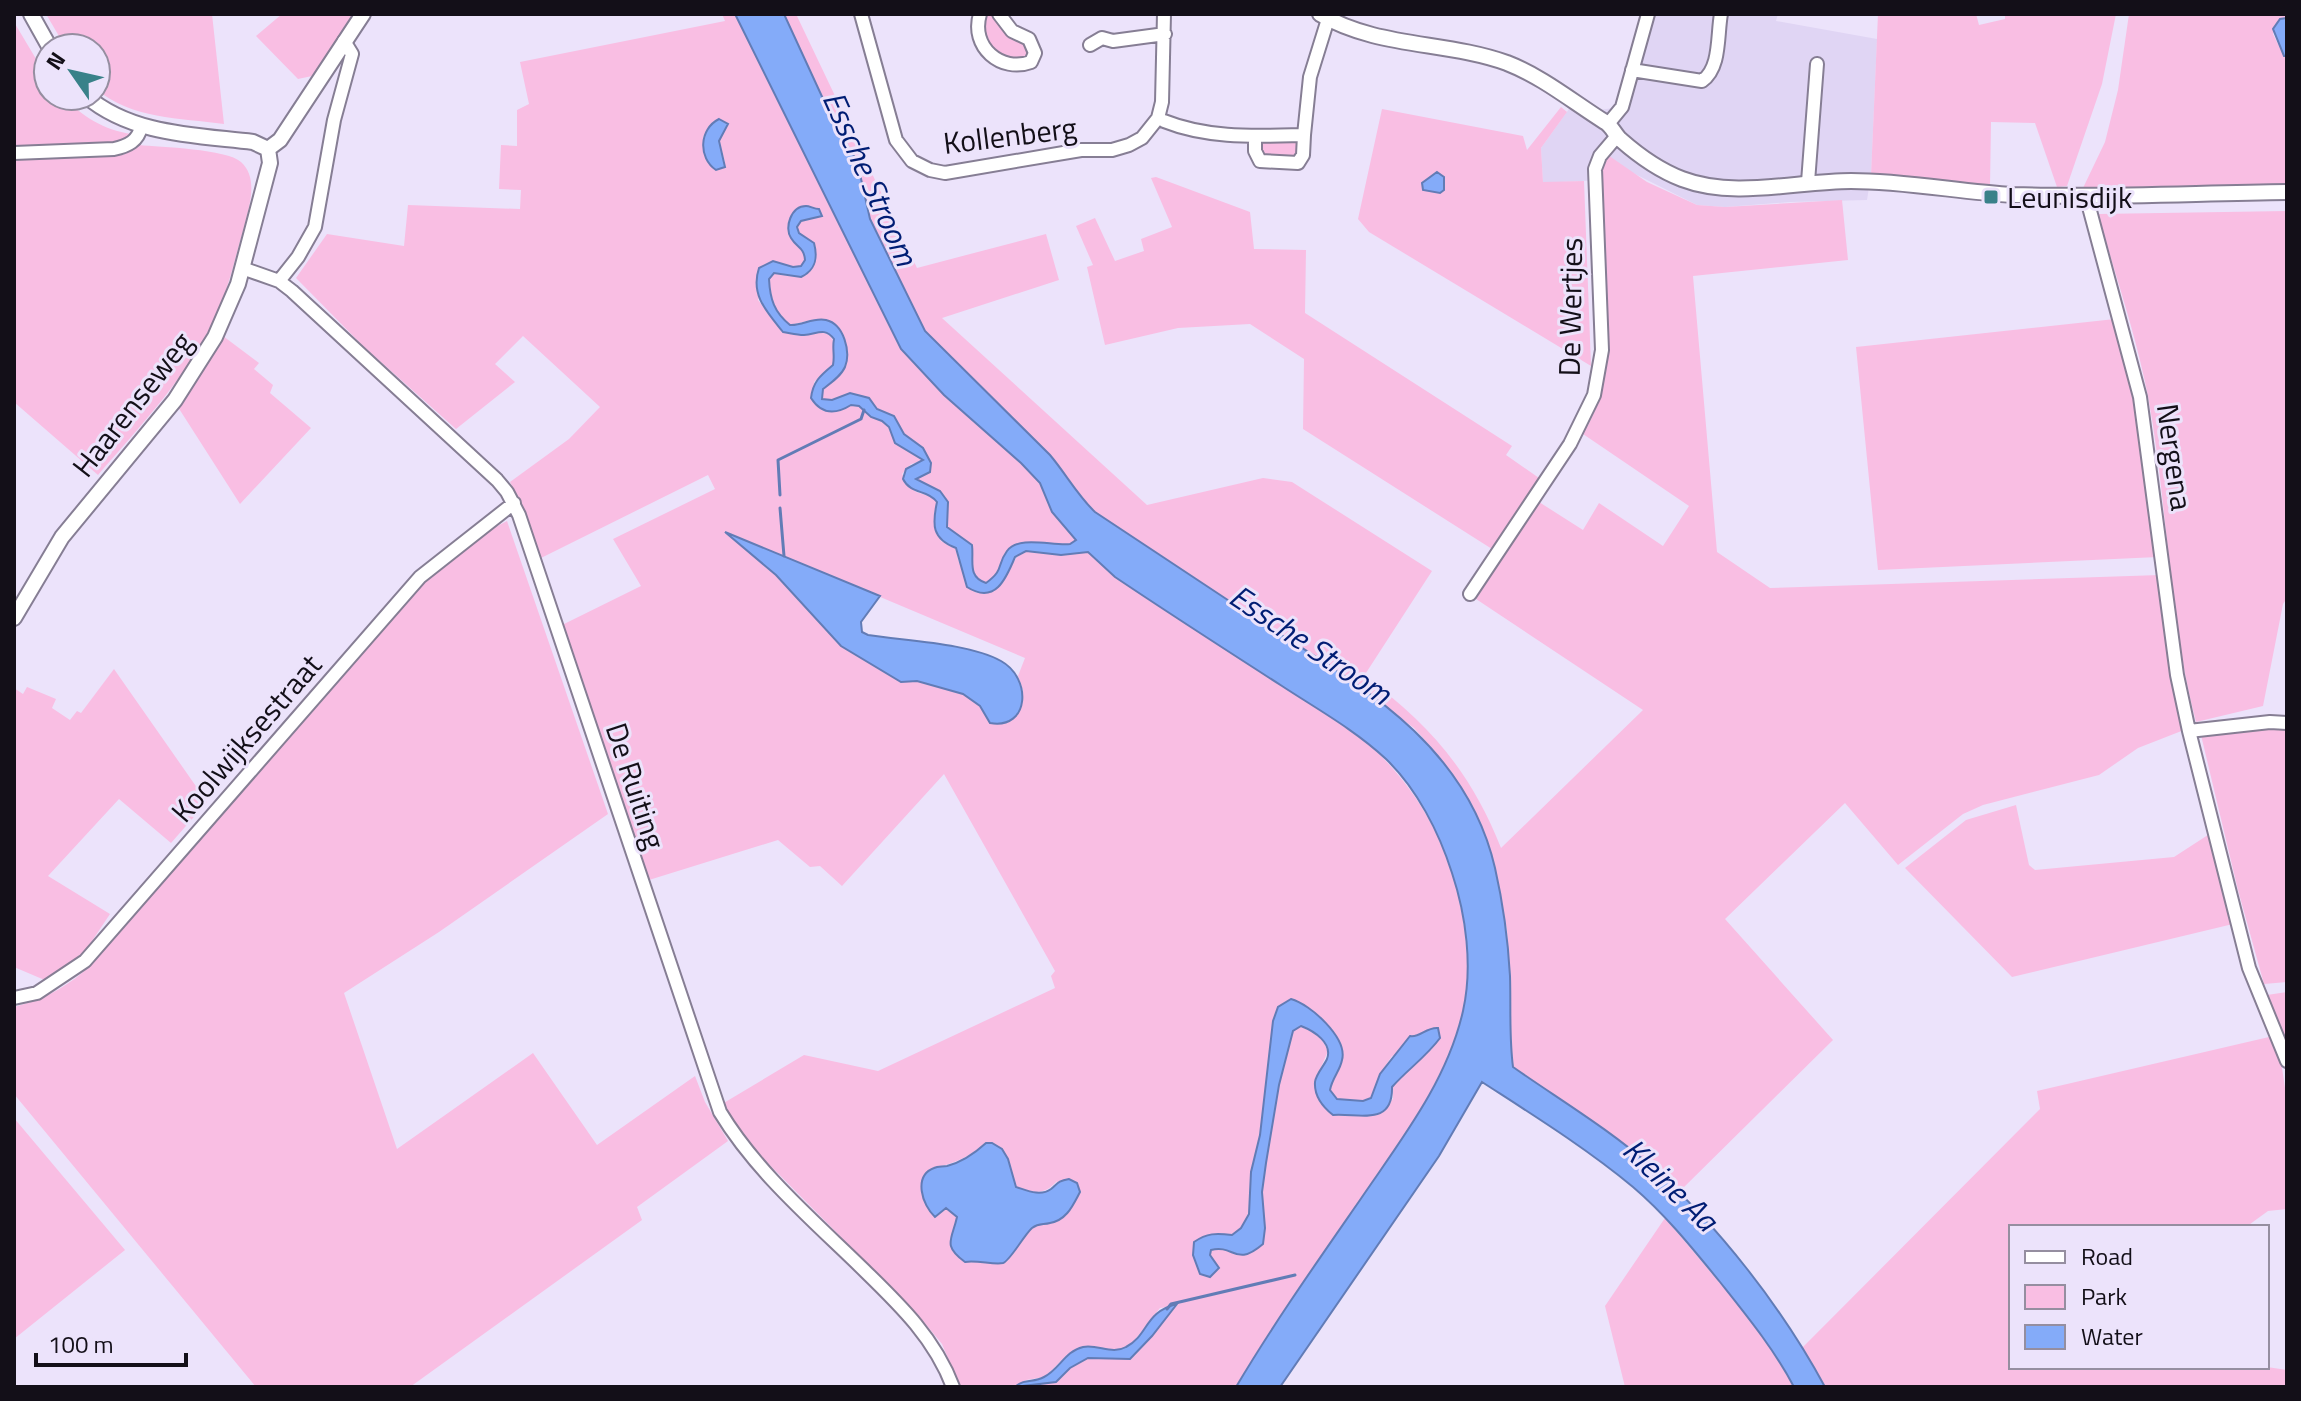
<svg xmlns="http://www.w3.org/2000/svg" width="2301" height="1401" viewBox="0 0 2301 1401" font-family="'Titillium Web',sans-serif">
<rect width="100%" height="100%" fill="#ece3fb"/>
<!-- built -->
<path fill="#e0d5f4" d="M1642,14H1778L1776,21L1877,39L1871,175L1867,200L1790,202L1725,207L1697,205L1629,171L1599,180L1543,183L1541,148L1574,102L1592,111L1613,108L1620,93Z"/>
<!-- green -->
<path fill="#f9bee3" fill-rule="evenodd" d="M46,14H212L224,124C180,118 131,119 96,89V48H66Z
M282,14H355L312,76L298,79L256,36Z
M722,14H735L901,349L944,395L1021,463L1040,483L1052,512L1076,541L1070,544C1055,546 1016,537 1007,551C997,568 1004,569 986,583L976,578L973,572V552L947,527V502L940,491L916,479L931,462L923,448L908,438L888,414L877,409L869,398L850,393L832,400L822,399L823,389C849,369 845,366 844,336L812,320L790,325C774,311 771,300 769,279L774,273L790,276L815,264L797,227L801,221L810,220L816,210L806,206C793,212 782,224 791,238C797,248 804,247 805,260L802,266L793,267L773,261L758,300L783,332C813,339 841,316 833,365L814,382L823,411L842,410L851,404L859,406L871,417L882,421L889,427L895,443L923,461L911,464L902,474L916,492L933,497L937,502L935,527L941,541L956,548L958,560L976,593L1013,563L1019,554L1026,551L1061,555L1088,551L1115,577L1362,738C1408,778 1442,829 1457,890C1466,928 1472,971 1464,1010C1448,1081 1401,1142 1360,1200C1317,1262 1274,1323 1236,1387H1025L1062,1377L1070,1368L1088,1358L1130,1359L1152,1336L1175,1306L1160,1308L1131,1345L1120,1350L1082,1347L1066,1356L1045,1377L1026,1380L1015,1387H960L942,1344L918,1315L738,1133L722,1104L804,1055L878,1071L1055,988L1051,976L1055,971L944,774L842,886L820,866L810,867L778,840L649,880L562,625L641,586L613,539L715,489L708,475L541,558L522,506L510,482L569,439L600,407L523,336L495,364L515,382L456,429L363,346L296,278L327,234L404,246L408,205L520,209L521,190L499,189L501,145L517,146V110L529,104L520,62L725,21ZM728,124L719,141L725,162L704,152L703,136ZM726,532L1025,658L1018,676L1023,690V701L980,706L963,694L937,686L917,681L901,682L841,646L776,575ZM1305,1006L1333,1031L1342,1060L1332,1079L1330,1090L1336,1099L1363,1101L1371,1098L1380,1074L1392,1056L1432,1049C1418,1061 1404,1073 1392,1087L1393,1099L1373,1116L1333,1115L1320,1103L1319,1072L1328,1051C1323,1039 1315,1031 1301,1026L1293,1031L1279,1085L1266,1163L1262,1192L1265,1228L1263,1244C1235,1268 1235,1244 1210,1250V1255L1219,1269L1194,1242C1207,1233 1216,1233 1232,1235L1241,1228L1249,1214L1251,1172L1260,1135L1273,1021ZM986,1143H992L1015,1187C1033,1193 1044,1196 1057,1181L1050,1223C1020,1223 1016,1260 1003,1263C994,1265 977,1260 965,1262L955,1223L957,1217L946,1208L941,1211L932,1168C954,1164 969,1157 986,1143Z
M784,14H796L917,268L1046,234L1059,280L942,318L1147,505L1263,478L1292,482L1432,571L1364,676C1429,723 1471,772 1501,848L1643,710L1476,599L1539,502L1583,530L1599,503L1663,546L1689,506L1583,434C1599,408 1606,381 1608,351L1599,169L1605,153L1647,182L1697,205L1725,207L1842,200L1848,260L1693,276L1717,552L1770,588L2160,575L2184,730L2138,748L2099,775L1983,805L1963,814L1898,865L1845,803L1725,919L1833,1040L1678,1193L1625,1145L1513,1067L1509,1029L1510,978L1507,930L1495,867L1472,809L1439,756L1414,728L1320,660L1095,512C1078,496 1066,474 1050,455L925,331L870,219L857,161L836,127Z
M987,14C1005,16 1008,36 1023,43L1027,50L1031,51L1030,58L1006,61L984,41V16Z
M1878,14H1976L1979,25L2005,19V16L2116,14L2102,84L2067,186L2057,187L2035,123L1991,122L1990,186L1871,175Z
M2129,14H2287V18L2280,19L2273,34L2284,56H2287V187L2103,191L2083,188L2105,142L2118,90Z
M14,22L48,79V96H62C82,116 103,130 132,134L121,142L14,146Z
M1561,107L1567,112L1541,148L1543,182L1584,181L1591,366L1369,232L1358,219L1382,109L1523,136L1527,150Z
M1263,141H1296L1299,149L1295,158L1265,159L1260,149Z
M139,145C160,147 227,149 241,162C260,179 248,210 243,231C235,258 229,287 217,313C190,374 141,425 98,475L14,402V158L123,155Z
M1156,177L1250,212L1254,249L1306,250L1305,313L1512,446L1506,455L1539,478L1492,549L1303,429L1304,359L1250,324L1178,328L1105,345L1087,267L1093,265L1076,226L1095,218L1115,261L1144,251L1141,239L1172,227L1151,178Z
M2287,211V598L2283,604L2263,706L2196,722C2168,616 2168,504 2148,396C2136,335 2115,274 2098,214Z
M2115,319L2134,391L2158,557L1878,570L1856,347Z
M223,336L259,363L254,369L273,385L270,393L311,428L240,504L176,404Z
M507,521L608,814L439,932L344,993L397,1149L533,1053L597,1145L695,1076L705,1102L728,1141L637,1207L642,1220L410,1387H256L14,1094V1007C40,1000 62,990 83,972L435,559Z
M114,669L207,802L171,843L119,799L48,876L110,914L86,950L47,981L14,967V688L23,694L27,687L56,699L52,708L70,720L77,711L81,713Z
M2268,727L2287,729V982L2264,984L2238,890L2201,735Z
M2016,805L2029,865L2035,870L2174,857L2211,833L2233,924L2012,977L1905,868L1966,820Z
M2287,992V1047L2266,999L2267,995Z
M2269,1037L2282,1068L2287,1101V1209L2268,1211L2246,1227H2011V1367H2267L2287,1370V1387H1825L1801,1349L2040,1109L2037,1091Z
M14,1118L125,1250L14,1339Z
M1665,1218L1758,1328L1794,1387H1625L1605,1306Z"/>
<!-- water -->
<path fill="#84abf9" stroke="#627cb6" stroke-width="2" d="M735,14H784L836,127L857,161L870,219L925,331L1050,455C1066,474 1078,496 1095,512C1150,548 1204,584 1258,620C1358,684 1466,742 1495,868C1503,903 1508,940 1510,976C1511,1007 1509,1037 1513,1067C1560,1100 1609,1129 1652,1167C1718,1225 1783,1309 1825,1387H1794C1774,1349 1747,1316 1720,1282C1693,1249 1666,1215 1633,1187C1586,1148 1533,1115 1482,1082L1439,1156L1280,1387H1236C1274,1323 1317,1262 1360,1200C1400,1141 1447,1082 1463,1011C1473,967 1466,915 1452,873C1439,832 1417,789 1386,759C1355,730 1317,709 1282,686C1226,650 1170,614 1115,577L1088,552L1061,555L1026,551L1015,557C1006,579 995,605 967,587L956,548C932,539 932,525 937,502C927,489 911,495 903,479L906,469L923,460L895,443L889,427L882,421L871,417L859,406L851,405C835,415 821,414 811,398C813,381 821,375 833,365C835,355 832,349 834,339C824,326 816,335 804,335C796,335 790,333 783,332C767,312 750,295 759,268L773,261L793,267L801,266L805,260C804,247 797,248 791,238C784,228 791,206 806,206C810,206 814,209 819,209L822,216L801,221L797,227L799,233L814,243C818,258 816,270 801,277L774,273L769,279C770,299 774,312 790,325C802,326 813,317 826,320C844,324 851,352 845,367C841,376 831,383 823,389L822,399L832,400L850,393L869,398L877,409L894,416L904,434L923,448L931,463L930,472L916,479L940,491L948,502L947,527L972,545C974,561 967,577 986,583C1005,569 996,566 1007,551C1019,535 1052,546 1070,544L1076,540L1052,512L1040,483L1021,463L944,395L901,349Z
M2287,18V56H2284L2273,29L2280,19Z
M719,119L728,124L719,141L725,167L716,170C698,158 699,129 719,119Z
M1437,172L1444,177V190L1440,193L1423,190L1422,183Z
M725,532L880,596L861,622L862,632L868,635C905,641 969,643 1001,661C1032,678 1030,730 990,723L980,706L963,694L917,681L901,682L841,646L776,575Z
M1291,999C1310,1004 1348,1038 1342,1060C1340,1071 1332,1078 1330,1090L1337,1099L1363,1101L1371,1098L1380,1074L1410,1036C1420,1038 1426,1027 1438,1028L1440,1038C1426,1057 1408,1069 1392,1087C1393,1127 1359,1113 1333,1115C1323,1107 1314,1096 1315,1082C1316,1074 1324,1066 1327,1059C1333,1043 1314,1031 1301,1026L1293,1031L1279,1085L1266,1163L1262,1192L1265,1228L1263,1244C1235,1268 1235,1244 1211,1250L1210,1255L1219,1268L1210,1277L1200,1274L1193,1255L1194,1242C1207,1233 1216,1233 1232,1235L1241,1228L1249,1214L1251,1172L1260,1135L1273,1021L1278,1007Z
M986,1143H992L1002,1149L1008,1159L1016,1187C1026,1190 1040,1197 1051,1189C1058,1183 1058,1181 1069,1179L1077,1183L1080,1192C1073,1205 1067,1220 1050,1223C1043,1225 1039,1223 1032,1228C1024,1235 1010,1261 1003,1263C994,1265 977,1260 965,1262C942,1245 952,1240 957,1217L946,1208L935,1217C922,1205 913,1176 934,1168C938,1166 942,1167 947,1166C962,1162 974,1154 986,1143Z
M1177,1304L1152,1336L1130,1359L1088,1358L1070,1368L1056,1382L1015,1387C1025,1378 1033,1383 1044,1377C1059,1370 1065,1351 1083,1347C1098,1344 1112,1355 1126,1347C1149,1335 1144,1312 1177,1304Z"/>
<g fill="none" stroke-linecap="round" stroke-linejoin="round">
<!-- stream -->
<path stroke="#627cb6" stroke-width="3" d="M780,495L778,460L861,419L864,410
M780,508L784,556
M1167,1309L1171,1304L1295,1275"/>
<defs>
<path id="minor" d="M861,14L896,140L912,161L930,170L945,173L1081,150H1112L1129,145L1142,138L1158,118L1162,102L1164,14
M980,14C970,47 1001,73 1031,62L1035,53L1029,39L1012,31L999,14
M1090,45L1102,38L1113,41L1165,34
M1632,70L1702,81C1721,68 1717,35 1721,14
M1164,121C1209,139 1257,136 1304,135L1310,77L1328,19
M1608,124L1622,107L1648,14
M1255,136V151L1260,161L1298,163L1303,155L1304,135
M14,153L114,149C128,146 138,141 141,127
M1808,182L1817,64
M2088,195L2089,207L2140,397L2177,675L2189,731L2249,968L2287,1061
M242,268L279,281L292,291L497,480L507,492L519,515L720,1112C757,1173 814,1221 865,1271C901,1306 935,1339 953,1387
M279,281L298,257L315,227L334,120L352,54L344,41
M1470,594L1570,444L1594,395L1602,350L1595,169L1600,156L1617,136
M2189,731L2270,722L2287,723
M14,998L37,993L85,961L420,577L514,503"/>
<path id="tertiary" d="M31,14L50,48
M1320,14C1377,48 1446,41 1507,63C1543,77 1573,102 1605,122C1612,126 1615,135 1621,140C1638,155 1661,171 1682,179C1734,199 1797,181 1851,181C1906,181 1960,192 2014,195C2105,198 2196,193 2287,192
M86,96C132,135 195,135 253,142L268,149
M268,149L280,140L363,14
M14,618L62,537L175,400L215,337L238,284L270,163L268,149"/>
</defs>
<!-- minor casing -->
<use href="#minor" stroke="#867e94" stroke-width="16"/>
<!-- tertiary casing -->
<use href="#tertiary" stroke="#867e94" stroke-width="18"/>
<!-- minor -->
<use href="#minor" stroke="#fff" stroke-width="12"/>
<!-- tertiary -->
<use href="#tertiary" stroke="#fff" stroke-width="14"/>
</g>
<!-- markers -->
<rect fill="#398189" stroke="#ece3fb" stroke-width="3" x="1983" y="189" width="16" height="16" rx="4"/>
<g text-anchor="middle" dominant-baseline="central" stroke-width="6" stroke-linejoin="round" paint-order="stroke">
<!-- street labels -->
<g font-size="30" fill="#130f18" stroke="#ece3fb">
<text transform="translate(1010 135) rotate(-7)">Kollenberg</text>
<text transform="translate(1570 307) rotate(-89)">De Wertjes</text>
<text transform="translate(132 404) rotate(-52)">Haarenseweg</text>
<text transform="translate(2175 457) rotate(82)">Nergena</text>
<text transform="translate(246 738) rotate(-49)">Koolwijksestraat</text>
<text transform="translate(636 786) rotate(72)">De Ruiting</text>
</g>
<!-- poi labels -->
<g font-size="30" fill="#130f18" stroke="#ece3fb" text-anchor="start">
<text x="2007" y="197">Leunisdijk</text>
</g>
<!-- water labels -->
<g font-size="32" font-style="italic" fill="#001d74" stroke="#ece3fb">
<text transform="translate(871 178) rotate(66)">Essche Stroom</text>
<text transform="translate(1311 644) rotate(34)">Essche Stroom</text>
<text transform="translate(1671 1184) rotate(44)">Kleine Aa</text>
</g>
</g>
<!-- border -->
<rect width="2301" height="1401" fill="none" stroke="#130f18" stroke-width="32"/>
<!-- legend -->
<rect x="2009" y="1225" width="260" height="144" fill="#ece3fb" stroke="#958ea0" stroke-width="2"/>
<rect x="2025" y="1251" width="40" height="12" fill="#ffffff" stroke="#958ea0" stroke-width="2"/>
<text x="2081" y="1265" font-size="24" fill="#130f18">Road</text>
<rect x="2025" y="1285" width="40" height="24" fill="#f9bee3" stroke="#958ea0" stroke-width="2"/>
<text x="2081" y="1305" font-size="24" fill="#130f18">Park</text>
<rect x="2025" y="1325" width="40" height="24" fill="#84abf9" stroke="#958ea0" stroke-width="2"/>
<text x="2081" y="1345" font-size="24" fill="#130f18">Water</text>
<!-- north arrow -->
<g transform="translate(72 72) rotate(304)"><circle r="38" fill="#ece3fb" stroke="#958ea0" stroke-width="2"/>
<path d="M0-6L14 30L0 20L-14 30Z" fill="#398189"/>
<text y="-12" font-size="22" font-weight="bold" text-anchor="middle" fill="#130f18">N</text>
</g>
<!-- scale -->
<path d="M36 1353v12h150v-12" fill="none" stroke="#130f18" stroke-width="4"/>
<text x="48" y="1353" font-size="24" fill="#130f18" stroke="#ece3fb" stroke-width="6" paint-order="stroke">100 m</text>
</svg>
